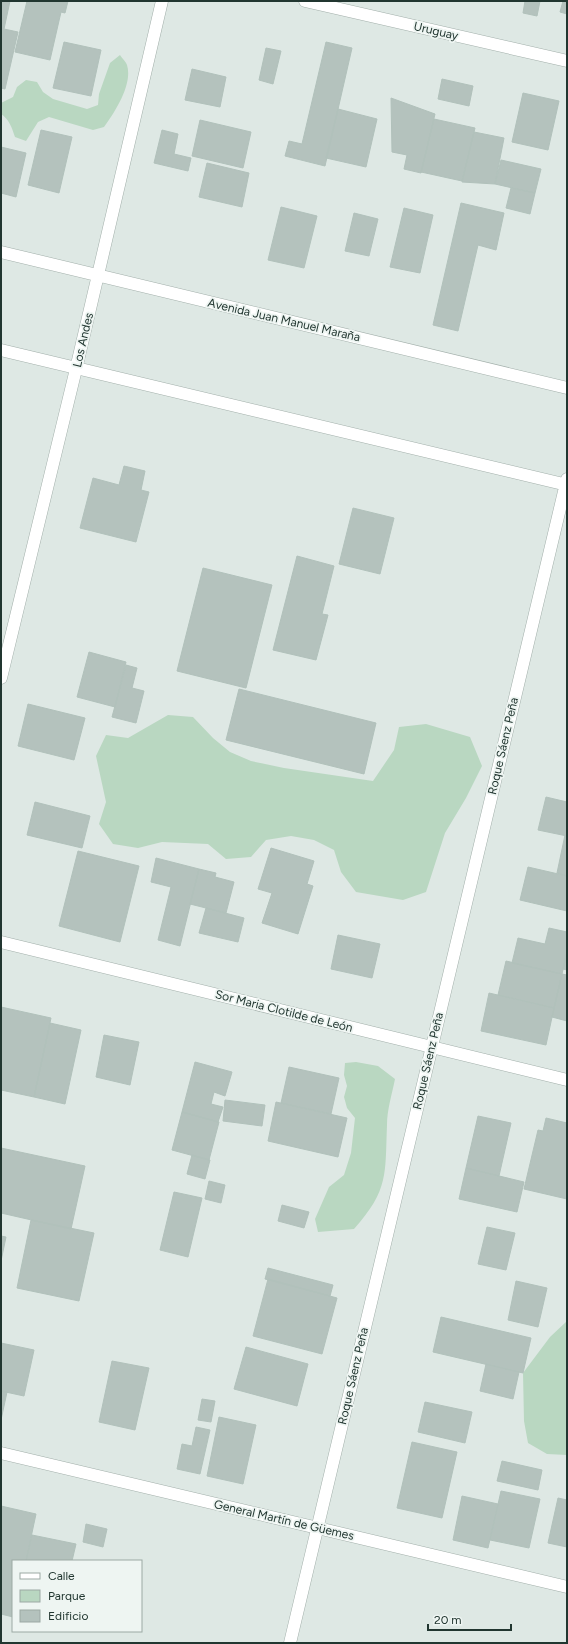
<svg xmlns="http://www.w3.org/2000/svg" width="568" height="1644" viewBox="0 0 568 1644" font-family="Figtree,sans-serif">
<rect width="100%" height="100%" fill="#dee8e4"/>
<!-- green -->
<path fill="#b9d7c1" d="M120,55C122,58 126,62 127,65C133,84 115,112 104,127L93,130L49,117L38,122L26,141L15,137C12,128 9,119 1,114V103L13,97L17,87L26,80L37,82L43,92L53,99L87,109L98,105L99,94L110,63Z
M168,715L193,717L213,738L230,752L251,761L284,768L373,781L394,750L399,727L426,724L470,737L482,766L466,798L445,833L426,892L403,900L356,892L341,872L334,850L314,840L291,836L266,840L251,857L226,859L208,844L162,842L138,848L113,844L99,824L106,802L96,756L106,735L128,738Z
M356,1062L378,1066L395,1079C392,1094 387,1110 387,1125C385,1174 389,1190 354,1229L318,1232L315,1219L329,1187L344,1175L351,1153L355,1118L347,1108L344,1097L347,1086L344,1075L345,1063Z
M567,1321V1455L547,1454L528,1443L524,1421L523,1373L550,1337Z"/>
<!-- building -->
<path fill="#b4c2bd" stroke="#b1c1bb" d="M1,1H10L4,29L18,32L5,89L1,88Z
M27,1H68L65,13L61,12L50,60L15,52Z
M525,1H540L537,16L523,13Z
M563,1H567V14L560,12Z
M64,42L101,50L91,96L53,88Z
M326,42L352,48L325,166L285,156L289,141L302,144Z
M266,48L281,51L273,84L259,80Z
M192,69L226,77L220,107L185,100Z
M442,79L473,86L469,106L438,99Z
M523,93L559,101L548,150L512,142Z
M391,98L435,114L421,173L404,169L407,155L392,152Z
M338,109L377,119L366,167L326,158Z
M434,119L475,128L462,181L421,172Z
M200,120L251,132L243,168L192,156Z
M41,130L72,137L59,193L28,185Z
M162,130L178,134L174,154L191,158L188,171L154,163Z
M474,132L504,138L495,184L462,182Z
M1,147L26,153L16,197L1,193Z
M501,160L541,169L535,193L495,184Z
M207,163L249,173L242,207L199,197Z
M511,188L535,193L530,214L506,208Z
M461,203L504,213L496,250L478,245L458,331L433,325Z
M281,207L317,216L304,268L268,260Z
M404,208L433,215L420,273L390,267Z
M354,213L378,219L369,256L345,251Z
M124,466L145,471L141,490L149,492L136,542L80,528L93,478L119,485Z
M353,508L394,518L380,574L339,564Z
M297,556L334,566L322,614L328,615L316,660L273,650Z
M203,568L272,585L246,688L177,671Z
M89,652L126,662L115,707L77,697Z
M126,665L137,668L132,688L144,691L136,723L112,717Z
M239,689L376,723L364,774L226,740Z
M28,704L85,718L74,760L18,746Z
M546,797L567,802V836L538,830Z
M35,802L90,816L82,848L27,835Z
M565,835L567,836V876L557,873Z
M271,848L314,861L307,884L313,886L298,934L262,923L272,893L258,889Z
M78,851L139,866L120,942L59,926Z
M156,858L199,869L180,946L158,940L171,887L151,882Z
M528,867L567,876V911L520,900Z
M199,869L216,873L215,877L234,882L226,913L190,904Z
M206,908L244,918L238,942L199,933Z
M549,928L567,932V952L562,974L512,963L518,938L545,944Z
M338,935L380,944L372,978L331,969Z
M567,952V970L563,969Z
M506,961L562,974L554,1008L498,995Z
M562,974L567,975V1021L552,1017Z
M489,993L554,1008L546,1045L481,1031Z
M1,1007L51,1018L34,1097L1,1090Z
M50,1023L81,1030L65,1104L34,1097Z
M104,1035L139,1042L130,1085L96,1077Z
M195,1062L232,1072L225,1096L214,1092L211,1104L223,1107L218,1122L182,1112Z
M289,1067L339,1078L331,1114L281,1103Z
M225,1100L265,1105L262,1126L223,1121Z
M276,1102L347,1118L338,1157L268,1141Z
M182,1112L219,1122L209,1160L172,1150Z
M478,1116L511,1123L499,1176L466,1168Z
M546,1118L567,1123V1199L524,1189L538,1130L543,1131Z
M1,1148L85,1166L71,1229L1,1213Z
M192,1155L210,1160L205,1179L187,1174Z
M466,1168L524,1182L517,1212L459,1199Z
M209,1181L225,1185L221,1203L205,1199Z
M174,1192L202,1198L188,1257L160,1250Z
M282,1205L309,1212L304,1228L278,1221Z
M31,1220L94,1233L79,1301L17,1288Z
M487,1227L515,1233L506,1270L478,1264Z
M1,1236L6,1237L1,1261Z
M268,1268L333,1285L330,1296L265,1279Z
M268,1279L337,1298L322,1354L253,1336Z
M516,1281L547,1288L538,1327L508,1320Z
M441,1317L531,1338L523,1373L433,1352Z
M1,1343L34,1350L24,1396L1,1391Z
M246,1347L308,1364L297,1406L234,1389Z
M112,1361L149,1368L135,1430L99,1422Z
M486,1364L519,1372L513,1399L480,1391Z
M1,1391L7,1392L1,1420Z
M202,1399L215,1401L211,1422L198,1420Z
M425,1402L472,1412L465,1443L418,1432Z
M219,1417L256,1425L243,1484L207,1476Z
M196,1427L210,1430L200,1474L177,1469L182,1444L192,1446Z
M412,1442L457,1452L442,1518L397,1508Z
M502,1461L542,1470L538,1490L497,1481Z
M501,1491L540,1499L529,1548L490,1540Z
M462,1496L498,1504L488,1548L453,1540Z
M558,1498L567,1500V1547L548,1543Z
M1,1506L36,1514L26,1561H13V1617L1,1614Z
M86,1524L107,1529L103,1547L83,1542Z
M32,1535L76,1544L72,1561H26Z"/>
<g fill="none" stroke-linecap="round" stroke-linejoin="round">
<defs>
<path id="minor" d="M305,1L567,61
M1,252L567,388
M1,350L567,485
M1,678L76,369L162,1
M1,942L567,1080
M1,1453L567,1587
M290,1643L567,479"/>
</defs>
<!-- minor casing -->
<use href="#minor" stroke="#a2afaa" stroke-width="13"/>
<!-- minor -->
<use href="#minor" stroke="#fff" stroke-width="12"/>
</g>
<g text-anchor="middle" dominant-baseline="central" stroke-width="3.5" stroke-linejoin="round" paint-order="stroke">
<!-- street labels -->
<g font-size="12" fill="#213630" stroke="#eef5f2">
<text transform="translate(436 31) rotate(13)">Uruguay</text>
<text transform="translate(284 320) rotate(13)">Avenida Juan Manuel Maraña</text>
<text transform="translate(83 340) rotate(-77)">Los Andes</text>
<text transform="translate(503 746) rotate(-77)">Roque Sáenz Peña</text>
<text transform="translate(284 1011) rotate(14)">Sor Maria Clotilde de León</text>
<text transform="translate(428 1061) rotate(-77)">Roque Sáenz Peña</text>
<text transform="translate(353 1376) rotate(-77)">Roque Sáenz Peña</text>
<text transform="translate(284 1520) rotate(13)">General Martín de Güemes</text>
</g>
</g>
<!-- border -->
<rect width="568" height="1644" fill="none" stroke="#213630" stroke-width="4"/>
<!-- legend -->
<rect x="12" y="1560" width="130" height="72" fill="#eef5f2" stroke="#9ca9a4"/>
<rect x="20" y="1573" width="20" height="6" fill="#ffffff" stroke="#9ca9a4"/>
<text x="48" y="1580" font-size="12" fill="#213630">Calle</text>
<rect x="20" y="1590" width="20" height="12" fill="#b9d7c1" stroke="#9ca9a4"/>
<text x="48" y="1600" font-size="12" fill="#213630">Parque</text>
<rect x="20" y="1610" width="20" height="12" fill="#b4c2bd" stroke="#9ca9a4"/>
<text x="48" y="1620" font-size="12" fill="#213630">Edificio</text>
<!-- scale -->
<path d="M428 1624v6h83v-6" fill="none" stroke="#213630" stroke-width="2"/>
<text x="434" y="1624" font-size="12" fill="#213630" stroke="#eef5f2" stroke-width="3" paint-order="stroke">20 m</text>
</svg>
